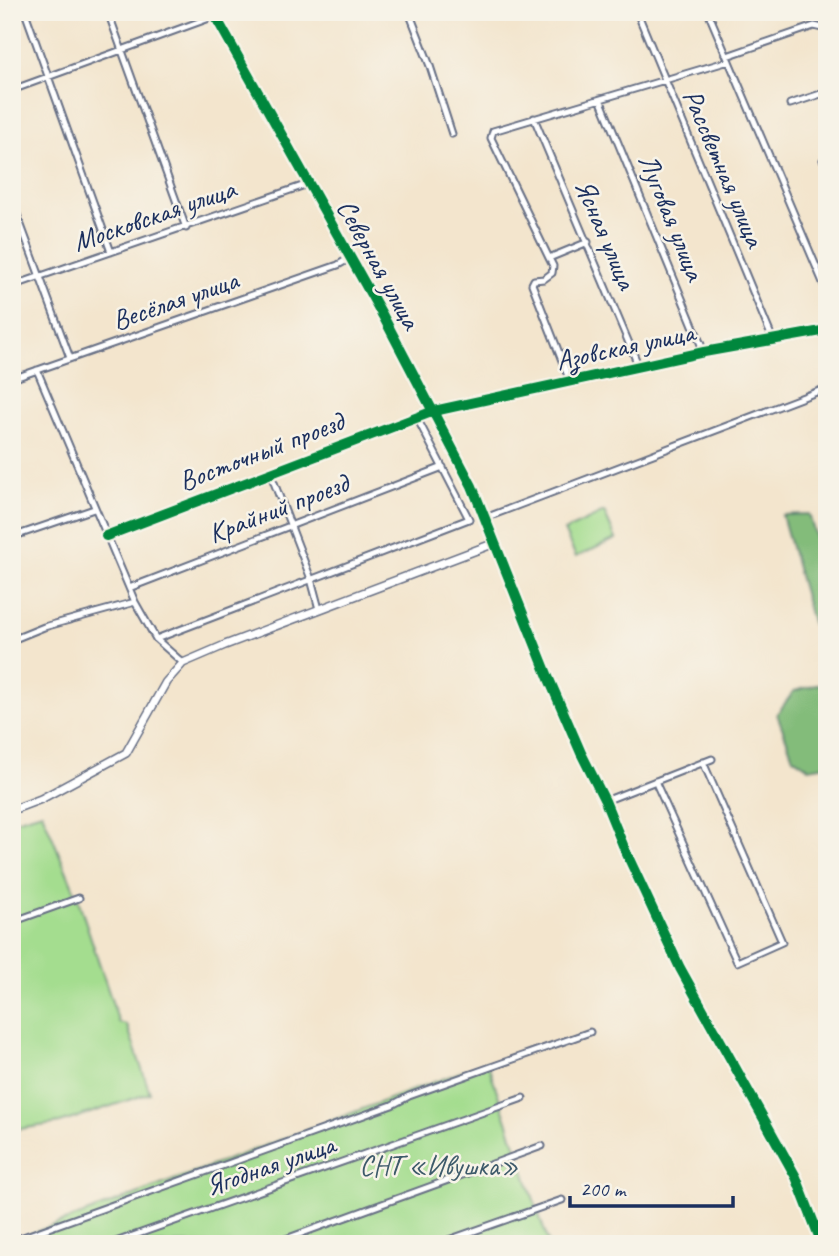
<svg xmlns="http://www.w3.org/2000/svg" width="839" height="1256" viewBox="0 0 839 1256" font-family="Caveat,sans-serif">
<rect width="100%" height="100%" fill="#f7f3e8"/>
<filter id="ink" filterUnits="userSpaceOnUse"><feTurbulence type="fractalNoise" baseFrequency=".0143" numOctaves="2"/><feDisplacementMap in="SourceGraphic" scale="14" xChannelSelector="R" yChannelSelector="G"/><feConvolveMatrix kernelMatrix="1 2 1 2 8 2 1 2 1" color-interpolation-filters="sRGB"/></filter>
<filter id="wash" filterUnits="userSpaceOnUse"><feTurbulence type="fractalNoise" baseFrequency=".00686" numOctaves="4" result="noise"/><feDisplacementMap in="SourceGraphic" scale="28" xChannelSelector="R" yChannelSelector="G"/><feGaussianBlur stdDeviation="1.57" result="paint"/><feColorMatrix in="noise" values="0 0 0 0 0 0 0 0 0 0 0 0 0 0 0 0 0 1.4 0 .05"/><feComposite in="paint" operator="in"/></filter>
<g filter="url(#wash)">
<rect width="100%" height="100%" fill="#f3e5cd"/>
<!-- green -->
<path fill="#a4dd8f" stroke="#608676" stroke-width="2" d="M604,512L616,539L576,557L564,531Z
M42,812L78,899L119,1023L127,1025L150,1093L60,1123L12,1130V821Z
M487,1062L549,1244H12V1241Z"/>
<!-- forest -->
<path fill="#83bc7a" stroke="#4f766c" stroke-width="2" d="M809,514L827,577V675L782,515Z
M827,682V765L809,768L793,757L777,714L794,691Z"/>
</g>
<g filter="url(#ink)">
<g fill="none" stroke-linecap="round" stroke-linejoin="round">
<defs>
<path id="minor" d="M25,12L111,252
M108,12L186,228
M409,12L430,66L452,134
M637,12L773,340
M708,12L827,292
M727,56L814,26L823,28L827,36
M12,90L215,16
M600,99L704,352
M790,104L827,92
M534,118L639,367
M823,160L827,159
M12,201L70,358
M549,258L491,138L493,131L729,61
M12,286L308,184
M37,370L135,602L156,639L183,663
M12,379L338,265L350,258
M570,381L532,284L534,280L544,279L552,273L553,266L549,258L588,242
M270,472L311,579L319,609
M485,518L827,388
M106,536L434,411L704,352L827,330
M12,537L94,509
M495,543L581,753L605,801L625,850L680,968L796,1177L822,1244
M129,588L443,467
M156,639L469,519L416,416
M12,640L44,627L135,602
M655,781L737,962L782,942L703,762
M605,801L712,759
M12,922L79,898
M12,1241L392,1105L409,1096L590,1032
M110,1244L523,1098
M272,1244L542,1146
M437,1244L562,1200"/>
<path id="tertiary" d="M12,810L41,799L126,753L166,682L183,663L225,645L495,543L472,486L434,411L213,12"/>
</defs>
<!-- minor casing -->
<use href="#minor" stroke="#676f85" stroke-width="9"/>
<!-- tertiary casing -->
<use href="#tertiary" stroke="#676f85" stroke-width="10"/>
<!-- minor -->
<use href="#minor" stroke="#fff" stroke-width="5"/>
<!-- tertiary -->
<use href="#tertiary" stroke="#fff" stroke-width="7"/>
<defs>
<path id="cycleway" d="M213,12L383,316L472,486L549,679L581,753L605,801L625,850L680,968L796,1177L822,1244
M106,536L434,411L704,352L827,330"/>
</defs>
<!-- cycleway casing -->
<use href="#cycleway" stroke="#f7f3e8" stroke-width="15"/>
<!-- cycleway -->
<use href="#cycleway" stroke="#00873e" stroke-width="10"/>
</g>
</g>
<g text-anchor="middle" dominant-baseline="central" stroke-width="5" stroke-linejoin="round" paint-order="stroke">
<!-- street labels -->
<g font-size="28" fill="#1b2f5e" stroke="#f7f3e8">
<text transform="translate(724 168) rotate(67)">Рассветная улица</text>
<text transform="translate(154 215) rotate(-19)">Московская улица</text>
<text transform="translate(672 217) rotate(68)">Луговая улица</text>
<text transform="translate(606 234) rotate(67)">Ясная улица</text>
<text transform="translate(379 264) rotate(61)">Северная улица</text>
<text transform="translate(175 300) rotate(-19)">Весёлая улица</text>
<text transform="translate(625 346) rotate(-12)">Азовская улица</text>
<text transform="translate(261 451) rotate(-21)">Восточный проезд</text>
<text transform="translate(278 508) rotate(-21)">Крайний проезд</text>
<text transform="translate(270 1165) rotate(-19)">Ягодная улица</text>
</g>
<!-- park labels -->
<g font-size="28" fill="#3d5a6a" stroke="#f7f3e8">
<text x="439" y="1165">СНТ «Ивушка»</text>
</g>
</g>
<!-- margin -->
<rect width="839" height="1256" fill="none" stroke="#f7f3e8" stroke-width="42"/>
<!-- scale -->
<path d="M570 1196v10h163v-10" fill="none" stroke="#1b2f5e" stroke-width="3.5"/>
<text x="580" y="1196" font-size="21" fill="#1b2f5e" stroke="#f7f3e8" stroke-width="5" paint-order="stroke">200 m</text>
</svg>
